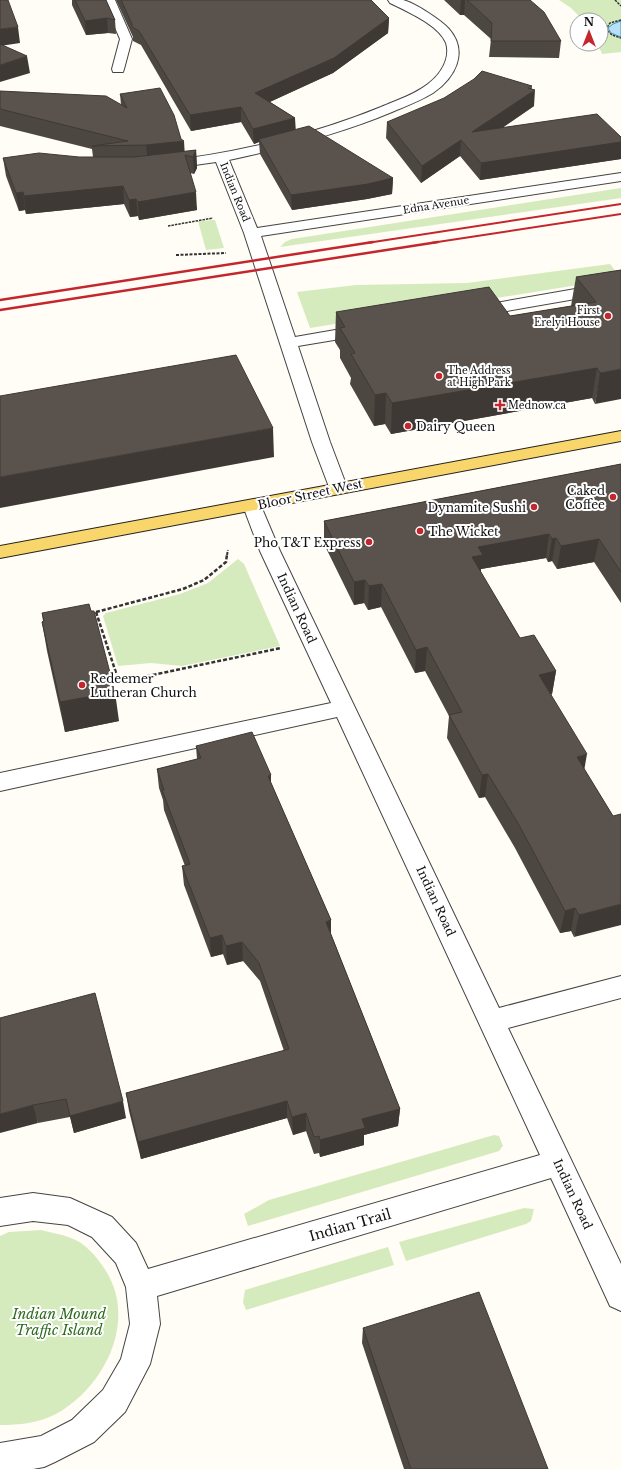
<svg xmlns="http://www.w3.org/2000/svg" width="621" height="1469" viewBox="0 0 621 1469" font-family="'Libre Baskerville',serif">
<rect width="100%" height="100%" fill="#fffdf5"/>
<!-- green -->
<path fill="#d5ebbd" d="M559,0H621V52L602,54L598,44H601V20H583L571,8Z
M621,188V198L280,247L285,242L292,239Z
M215,220L224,248L206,250L198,221Z
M610,264L621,278L310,328L297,292L356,285L467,283Z
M238,559L244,564L280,646L182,666L151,663L118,666L103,616L106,613L180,594L208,583Z
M494,1135L499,1136L503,1146L499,1151L248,1226L244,1214L269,1200Z
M524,1208L534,1209L531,1221L526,1224L406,1261L399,1242Z
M41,1230C51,1233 62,1234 71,1238C85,1243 96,1256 104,1268C139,1319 105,1387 56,1414C39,1423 19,1425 0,1425V1236L9,1232Z
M388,1247L394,1265L246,1310L243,1302L245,1290Z"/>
<!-- water -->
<path fill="#b9e0f7" stroke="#3f96cf" d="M621,21V37L611,33L608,28L613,24Z"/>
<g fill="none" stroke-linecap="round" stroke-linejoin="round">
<defs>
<path id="minor" d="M103,0H115L132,39L124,69L123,72H113L112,69L120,39Z
M388,0C393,0 399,0 403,0C415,3 441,20 449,29C469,52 455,78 433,93C420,101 406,106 392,112C340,134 284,148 229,160L257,228L621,173V181L261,236L295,337L364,325L370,327L372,330L370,333L364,335L298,346L330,442L347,487L345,491L338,493L331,491L329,487L312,442L244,233L216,162L167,169L162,168L160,165L162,162L167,161C238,153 315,134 381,107C397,100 414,95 428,84C440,75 451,59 446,43C439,25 406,11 390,3Z
M621,281V291L473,317L467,315L465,312L467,309L473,307Z
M252,500L259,502L261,506L280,551L499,1008L621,976V998L508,1028L621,1264V1311L610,1306L551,1178L157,1296L160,1324L150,1364L125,1412L94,1442L55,1462L44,1467L33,1469H0V1443L41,1436L72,1420L103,1390L121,1359L130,1324L126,1287L116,1263L92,1237L68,1225L33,1221L0,1226V1198L33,1193L70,1198L112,1217L136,1243L148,1269L540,1155L337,717L0,791V773L331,703L260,551L243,506L245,502Z"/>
<path id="major" d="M621,431V441L0,558V546Z"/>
</defs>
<!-- minor casing -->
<use href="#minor" stroke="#444" stroke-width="2"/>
<!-- major casing -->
<use href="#major" stroke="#222" stroke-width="2"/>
<!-- path-far2 -->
<path stroke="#333" stroke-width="1.5" stroke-dasharray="2.5 1" stroke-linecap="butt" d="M615,0L621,6
M621,20L610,23L606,29L612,35L621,38
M168,226L213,218"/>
<!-- path-far1 -->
<path stroke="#333" stroke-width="2" stroke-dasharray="3 1.5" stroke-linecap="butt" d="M176,255L226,253
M227,555L228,550"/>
<!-- path -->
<path stroke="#333" stroke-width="2.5" stroke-dasharray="4 2" stroke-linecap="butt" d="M96,612L119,682L281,648
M96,612L183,589L204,580L226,562L227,554"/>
<!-- minor -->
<use href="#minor" fill="#fff" fill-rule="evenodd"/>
<!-- major -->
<use href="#major" fill="#f9d66b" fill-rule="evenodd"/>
<!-- rail-far1 -->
<path stroke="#c4262e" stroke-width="2" d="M367,243L621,204
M431,243L621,214"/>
<!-- rail -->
<path stroke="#c4262e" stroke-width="2.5" d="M0,300L373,242
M0,310L438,242"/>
</g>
<!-- wall -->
<path fill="#4d4742" d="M72,0H106L115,20L116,34L108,33L86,35L72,5Z
M116,0H371L389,18L388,33L333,73L270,102L295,118V130L393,178L392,194L367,199L292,210L260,154L259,142L254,144L241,122L191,131L141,45L133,41V37Z
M444,0H530L561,41L559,58L489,57L491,39L464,15H460Z
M531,89L534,106L502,128L621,137V159L480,180L460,156L421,183L386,138L387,122Z
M0,91L121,105L120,94L185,152L196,150L197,168L194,174L190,173L197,210L139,220L138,216L130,217L124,204L26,214L25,210L19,211L6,176L3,158L93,157L92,149L0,126Z
M621,270L595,404L592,398L391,434L385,424L374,426L350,384L351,378L340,358V350L335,342L336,312L510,316L571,306L576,277Z
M621,464V603L594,562L557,569L552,561L548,562L546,558L481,569V573L520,638L556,671L552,694L551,695L584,769L613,816L574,937L571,931L560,933L515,848L485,797L479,798L447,738L449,716L425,671L415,673L381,607L368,610L364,603L354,605L324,544V521Z
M42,613L119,721L65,732L47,651L42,622L43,621Z
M196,746L271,775V783L331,920V934L400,1109L398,1126L364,1135V1145L320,1157L319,1153L314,1154L306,1131L293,1135L287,1118L141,1159L129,1111L126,1093L284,1051L260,981L243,961L227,965L223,954L211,957L184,885L182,866H185L164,810L163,800L159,788L157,769L197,759Z
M0,1018L126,1118L74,1133L70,1117L38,1123Z
M363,1328L548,1469H404L362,1343Z"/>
<!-- shaded-wall -->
<path fill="#3f3936" d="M461,0H465L464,15H460Z
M107,18L108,33L86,35L85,21Z
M389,18L388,33L333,73L256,108L255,93Z
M18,27L20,43L0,46V29Z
M27,56L30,73L0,82V65Z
M532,86L531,93L535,90L534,106L471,149L472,132Z
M241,107V122L191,131L190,115Z
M295,118L296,133L259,139V142L254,144L253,129Z
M461,140L460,156L421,183L422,166Z
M184,141L185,158L148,162L146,145Z
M621,142V159L480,180L481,163Z
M196,150L197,168L194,174L193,157Z
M393,178L392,194L367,199L292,210L291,195Z
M123,186L124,204L26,214L24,196Z
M23,192L25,210L19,211L16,193Z
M196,192L197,210L139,220L138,202Z
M136,199L138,216L130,217L129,200Z
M597,368L592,398L391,434L392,403Z
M621,369V399L595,404L600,373Z
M386,393L385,424L374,426L375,395Z
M273,428L274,457L0,508V477Z
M549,534L546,558L481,569L480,578L472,557L478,547Z
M556,538L552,561L548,562L552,539Z
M599,539L594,562L557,569L561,546Z
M365,580L364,603L354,605V582Z
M382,584L381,607L368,610L369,586Z
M427,647L425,671L415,673L416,650Z
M556,671L552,694L536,698L539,675Z
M115,692L119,721L65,732L60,702Z
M587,754L583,777L577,757Z
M488,774L485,797L479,798L482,775Z
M271,775V795L268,776Z
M621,904V925L574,937L579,915Z
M575,908L571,931L560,933L565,911Z
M331,920V939L326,922Z
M222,935L223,954L211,957L210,938Z
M242,942L243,961L227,965L226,946Z
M123,1101L126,1118L74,1133L70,1116Z
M287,1101V1118L141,1159L138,1142Z
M33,1105L38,1123L0,1133V1114Z
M400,1109L398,1126L364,1135V1145L320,1157V1140L362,1119Z
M306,1113V1131L293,1135L292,1117Z"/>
<!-- building -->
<path fill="#5a524d" stroke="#3f3936" d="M0,0H8L18,27L0,29Z
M75,0H106L115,20L107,18L85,21Z
M121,0H371L389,18L334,58L255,93L295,118L253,129L241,107L190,115L139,31L132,27V24Z
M467,0H530L544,12L561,41H491L492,23Z
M0,44L27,56L0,65Z
M482,71L532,86L528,88L535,90L472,132L597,114L621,137V142L481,163L461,140L422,166L387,122L444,98L474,79Z
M160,88L174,115L181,139L184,141L146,145L92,146L128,141L0,109V91L106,96L127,108L120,94Z
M309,126L393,178L368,184L291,195L259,139Z
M196,150L193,157L185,155L196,192L138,202L136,199L129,200L123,186L24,196L23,192L16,193L3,158L39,153L79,157H134Z
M621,270V369L600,373L597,368L392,403L386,393L375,395L351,354L355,353L340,328L345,327L336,312L489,287L510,316L596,302L576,277Z
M236,355L273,428L0,477V396Z
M621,464V572L599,539L561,546L556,538L552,539L549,534L478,547L483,555L472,557L520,638L534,635L556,671L539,675L587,754L577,757L613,816L621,814V904L579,915L575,908L565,911L519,825L488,774L482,775L449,715L462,712L427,647L416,650L382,584L369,586L365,580L354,582L324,521Z
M89,604L91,611H94L115,692L60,702L42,622L44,621L42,613Z
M252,732L271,775L268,776L331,920L326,922L400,1109L362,1119L365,1128L320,1140L319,1136L314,1137L306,1113L292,1117L287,1101L138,1142L126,1093L289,1049L259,963L242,942L226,946L222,935L210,938L182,866L190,864L162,790H164L157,769L201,758L196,746Z
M95,993L123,1101L70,1116L66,1099L33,1105L0,1114V1018Z
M479,1292L548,1469H411L363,1328Z"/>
<!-- markers -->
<g fill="#c4262e" stroke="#fff" stroke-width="1.5">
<circle cx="608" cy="316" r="4"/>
<circle cx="439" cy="376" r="4"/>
<path d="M498 399h4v4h4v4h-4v4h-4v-4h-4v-4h4z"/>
<circle cx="408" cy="426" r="4"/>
<circle cx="613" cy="497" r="4"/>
<circle cx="534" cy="507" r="4"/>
<circle cx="420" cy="531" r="4"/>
<circle cx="369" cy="542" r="4"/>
<circle cx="82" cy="685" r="4"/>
</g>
<g text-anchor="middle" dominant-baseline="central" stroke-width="4" stroke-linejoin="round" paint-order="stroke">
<!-- far-street labels -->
<g font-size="10" fill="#111" stroke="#fff">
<text transform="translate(235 192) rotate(68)">Indian Road</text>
<text transform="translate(436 205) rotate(-9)">Edna Avenue</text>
</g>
<!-- far-poi labels -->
<g font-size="10" fill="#111" stroke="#fff" text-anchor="start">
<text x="600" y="310" text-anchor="end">First<tspan x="600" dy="12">Erelyi House</tspan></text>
<text x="447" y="370">The Address<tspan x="447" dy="12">at High Park</tspan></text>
<text x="508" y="405">Mednow.ca</text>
</g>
<!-- poi labels -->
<g font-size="12" fill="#111" stroke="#fff" text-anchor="start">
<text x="416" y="426">Dairy Queen</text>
<text x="605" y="490" text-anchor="end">Caked<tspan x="605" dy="14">Coffee</tspan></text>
<text x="526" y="507" text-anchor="end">Dynamite Sushi</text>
<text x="428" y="531">The Wicket</text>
<text x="361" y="542" text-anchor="end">Pho T&amp;T Express</text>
<text x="90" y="678">Redeemer<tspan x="90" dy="14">Lutheran Church</tspan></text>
</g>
<!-- street labels -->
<g font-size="12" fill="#111" stroke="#fff">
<text transform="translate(310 494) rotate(-12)">Bloor Street West</text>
<text transform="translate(297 608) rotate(65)">Indian Road</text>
<text transform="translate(436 901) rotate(65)">Indian Road</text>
<text transform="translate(573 1194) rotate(65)">Indian Road</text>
</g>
<!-- near-street labels -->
<g font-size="14" fill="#111" stroke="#fff">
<text transform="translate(350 1225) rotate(-16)">Indian Trail</text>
</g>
<!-- near-park labels -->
<g font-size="14" font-style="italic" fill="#2f6b1f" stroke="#fff">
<text x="59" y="1314">Indian Mound<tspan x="59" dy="16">Traffic Island</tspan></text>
</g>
</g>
<!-- north arrow -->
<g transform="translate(589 32)"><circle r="19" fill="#ffffff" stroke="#a0a0a0"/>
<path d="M0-3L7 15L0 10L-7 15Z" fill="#c4262e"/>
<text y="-6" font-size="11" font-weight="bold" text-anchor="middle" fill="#111111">N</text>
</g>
</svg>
